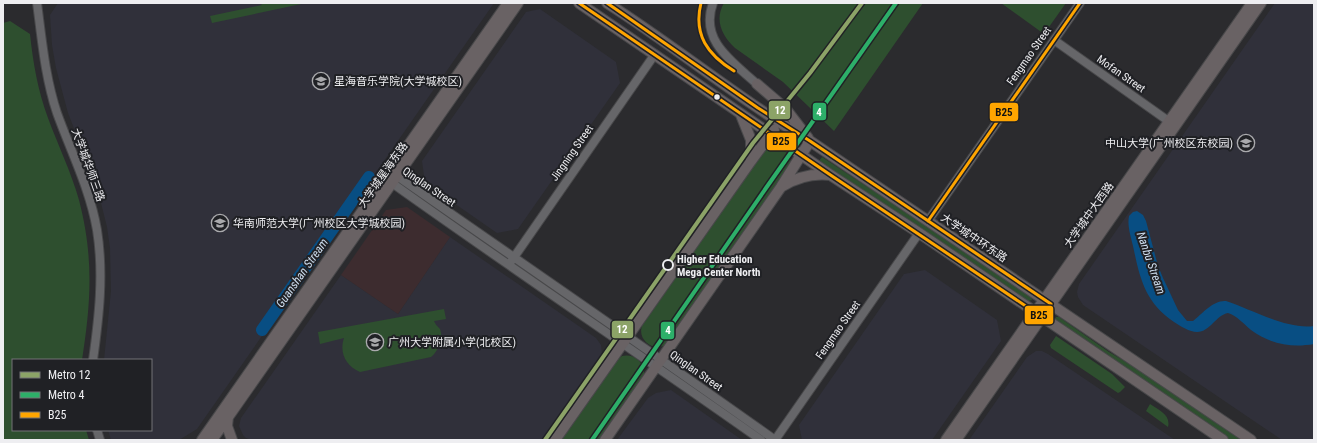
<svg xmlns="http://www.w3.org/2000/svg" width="1317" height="443" viewBox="0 0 1317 443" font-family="'Roboto Condensed','Noto Sans SC',sans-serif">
<rect width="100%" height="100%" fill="#2b2b2e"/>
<!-- built -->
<path fill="#30303a" d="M58,3H494L372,178L367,175L259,329L264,333L197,429L179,440H111L108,430H151V360H104L111,291L110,248L107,227L100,199L84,154L68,113L56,68L52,45L50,15Z
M1275,3H1314V440H1282L1083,305L1078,297L1077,292L1079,284Z
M540,9L616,62L620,83L518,229L497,233L425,183L422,161L526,12Z
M450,237L596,338L601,345L602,354L600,359L542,440H252L246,438L243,435L239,426L241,418L341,275L398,314Z
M925,270L997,320L1001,341L932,440H802L799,425L904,274Z
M1036,351H1042L1048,354L1175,440H969L1027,357Z
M671,390L742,440H617L648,398L656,393Z"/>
<!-- industrial -->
<path fill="#3d2c2f" d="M407,207L450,237L398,314L341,275L386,210Z"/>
<!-- green -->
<path fill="#2e4f2f" d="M260,3H306L212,23L210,16L262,5Z
M724,3H923L834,131L783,82L735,48C722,36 714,20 724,3Z
M1001,3H1066L1044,34Z
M10,21L30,34C33,63 38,91 48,118C58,145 71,172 79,200C94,258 91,302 82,360H13V430H86L89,440H3V23Z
M770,147C780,145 791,153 791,164L667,344C654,353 637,340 642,326L765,150Z
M822,157L866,186L890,200L1031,297L1032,300L1028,301L971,262L947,248L819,161Z
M444,309L446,319L434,321C435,324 438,327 440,329C444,339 438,351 431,357L360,372C346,366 339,353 344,338L320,344L318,332Z
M1056,317H1059L1109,352L1138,369L1243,440H1230L1057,322L1055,319Z
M1056,336L1112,374L1125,387L1120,392L1118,393L1051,348L1050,345Z
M622,356C634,353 646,363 644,376L598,440H561L618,359Z
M1150,404C1159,410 1171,415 1168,427L1146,411Z"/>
<!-- water -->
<path fill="#084e83" d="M1137,211L1143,215L1146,221L1158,266L1163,278L1178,310L1187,321H1193C1202,314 1213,300 1226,301C1251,309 1287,330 1314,326V344C1291,348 1270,344 1251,330C1244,324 1237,316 1228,313C1216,315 1210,332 1197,332C1190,332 1180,326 1174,322C1145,302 1140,279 1133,246C1131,237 1127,226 1129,216L1133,212Z"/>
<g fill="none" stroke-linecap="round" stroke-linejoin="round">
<!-- river -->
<path stroke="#084e83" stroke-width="12" d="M262,330L369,177"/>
<defs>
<path id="minor" d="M37,3C42,40 45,77 57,113C71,152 90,189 97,230C104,274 99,317 93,360
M713,3C699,41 733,62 757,84
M1054,40L1174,125
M392,175L397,176C523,264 650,351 775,440L919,233
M390,179L392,183C514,270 638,353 761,440
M928,221L1080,3
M510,263L655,54
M97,430L100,440"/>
<path id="major" d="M579,3L832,176L919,233L1223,440
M607,3C676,47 740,100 810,141L1251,440
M757,84L785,108L808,138
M741,115L751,140V161
M781,187C797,177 812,173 830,175
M228,417L227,426L232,440
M202,440L508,3
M212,440L518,3
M555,440L751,161L774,130
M605,440L781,187L810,141
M946,440L1252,3
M956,440L1261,3"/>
</defs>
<!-- minor casing -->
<use href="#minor" stroke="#48484a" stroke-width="10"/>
<!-- major casing -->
<use href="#major" stroke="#48484a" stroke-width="12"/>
<!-- minor -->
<use href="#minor" stroke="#666669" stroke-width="8"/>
<!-- major -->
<use href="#major" stroke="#696264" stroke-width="10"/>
<defs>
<path id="bus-1" d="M579,3L832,176L1042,317L1051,304L810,141L758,108L607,3
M701,3C693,35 708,55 734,71
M928,221L1080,3"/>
</defs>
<!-- bus-1 casing -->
<use href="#bus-1" stroke="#202125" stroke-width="6"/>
<!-- bus-1 -->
<use href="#bus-1" stroke="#ffa500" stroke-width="3"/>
<defs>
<path id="metro-1" d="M545,440L753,143L810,73L862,3"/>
<path id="metro-2" d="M592,440L766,188L896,3"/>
</defs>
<!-- metro-1 casing -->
<use href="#metro-1" stroke="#202125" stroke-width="7"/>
<!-- metro-2 casing -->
<use href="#metro-2" stroke="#202125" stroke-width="7"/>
<!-- metro-1 -->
<use href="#metro-1" stroke="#8ca367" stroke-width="4"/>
<!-- metro-2 -->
<use href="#metro-2" stroke="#2daf69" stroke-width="4"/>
</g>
<!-- icons -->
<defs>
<symbol id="university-ring" viewBox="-11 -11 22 22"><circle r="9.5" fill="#202125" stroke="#aaaaad" stroke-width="1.5"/><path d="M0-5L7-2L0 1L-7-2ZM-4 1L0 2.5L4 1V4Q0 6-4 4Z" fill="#aaaaad"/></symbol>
<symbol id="school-ring" viewBox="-11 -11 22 22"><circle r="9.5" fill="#202125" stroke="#aaaaad" stroke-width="1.5"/><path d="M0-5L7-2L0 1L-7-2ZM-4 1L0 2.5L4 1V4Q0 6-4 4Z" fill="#aaaaad"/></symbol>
</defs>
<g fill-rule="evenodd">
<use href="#university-ring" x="311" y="71" width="20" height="20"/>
<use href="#university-ring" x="1236" y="133" width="20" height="20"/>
<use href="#university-ring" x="210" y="213" width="20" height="20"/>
<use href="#school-ring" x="365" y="332" width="20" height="20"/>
</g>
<!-- markers -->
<circle fill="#eeeef1" stroke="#202125" stroke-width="1.5" cx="717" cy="97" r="3.5"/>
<circle fill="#202125" stroke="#eeeef1" stroke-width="2" cx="668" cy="265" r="5"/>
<g text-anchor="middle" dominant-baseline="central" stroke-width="4" stroke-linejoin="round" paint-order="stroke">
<!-- street labels -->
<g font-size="11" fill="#eeeef1" stroke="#202125">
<text transform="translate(1029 56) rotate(-55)">Fengmao Street</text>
<text transform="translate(1121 74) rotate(35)">Mofan Street</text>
<text transform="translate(572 153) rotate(-55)">Jingning Street</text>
<text transform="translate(88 165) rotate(70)">大学城华师三路</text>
<text transform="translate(383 175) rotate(-55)">大学城星海东路</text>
<text transform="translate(429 187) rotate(34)">Qinglan Street</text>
<text transform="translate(1089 215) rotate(-55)">大学城中大西路</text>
<text transform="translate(974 238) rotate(34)">大学城中环东路</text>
<text transform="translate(838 330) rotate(-55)">Fengmao Street</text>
<text transform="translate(696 371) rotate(35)">Qinglan Street</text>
</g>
<!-- poi labels -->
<g font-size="11" fill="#eeeef1" stroke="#202125" text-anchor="start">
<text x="334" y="81">星海音乐学院(大学城校区)</text>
<text x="1233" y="143" text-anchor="end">中山大学(广州校区东校园)</text>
<text x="233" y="223">华南师范大学(广州校区大学城校园)</text>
<text x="388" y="342">广州大学附属小学(北校区)</text>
</g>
<!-- stop labels -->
<g font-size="11" font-weight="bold" fill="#eeeef1" stroke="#202125" text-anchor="start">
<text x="677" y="259">Higher Education<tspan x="677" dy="13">Mega Center North</tspan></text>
</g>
<!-- water labels -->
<g font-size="12" font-style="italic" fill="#cdddee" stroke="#202125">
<text transform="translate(1151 263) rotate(71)">Nanbu Stream</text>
<text transform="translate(302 273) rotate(-55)">Guanshan Stream</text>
</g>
</g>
<g stroke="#202125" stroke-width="1.5">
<rect x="768" y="100" width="23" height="20" rx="4" fill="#8ca367"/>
<rect x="812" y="102" width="15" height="19" rx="4" fill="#2daf69"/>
<rect x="989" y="102" width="30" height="20" rx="4" fill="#ffa500"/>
<rect x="766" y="132" width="31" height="19" rx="4" fill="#ffa500"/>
<rect x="1024" y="305" width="30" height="20" rx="4" fill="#ffa500"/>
<rect x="611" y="320" width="23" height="19" rx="4" fill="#8ca367"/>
<rect x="660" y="321" width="15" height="19" rx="4" fill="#2daf69"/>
</g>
<g font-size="11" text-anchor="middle" font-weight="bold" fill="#fff">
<text x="780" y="114">12</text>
<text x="819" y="116">4</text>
<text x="622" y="333">12</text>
<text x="668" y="334">4</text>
</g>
<g font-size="11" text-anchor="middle" font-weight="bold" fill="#111">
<text x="1004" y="116">B25</text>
<text x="781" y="145">B25</text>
<text x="1039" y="319">B25</text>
</g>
<!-- border -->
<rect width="1317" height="443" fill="none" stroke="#eeeef1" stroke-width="8"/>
<!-- legend -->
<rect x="12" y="359" width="140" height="72" fill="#202125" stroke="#727377"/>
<rect x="20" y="372" width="20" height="6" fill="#8ca367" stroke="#727377"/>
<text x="48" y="379" font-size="12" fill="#eeeef1">Metro 12</text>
<rect x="20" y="392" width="20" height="6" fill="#2daf69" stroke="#727377"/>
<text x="48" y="399" font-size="12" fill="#eeeef1">Metro 4</text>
<rect x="20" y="412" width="20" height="6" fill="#ffa500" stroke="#727377"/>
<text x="48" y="419" font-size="12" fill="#eeeef1">B25</text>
</svg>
